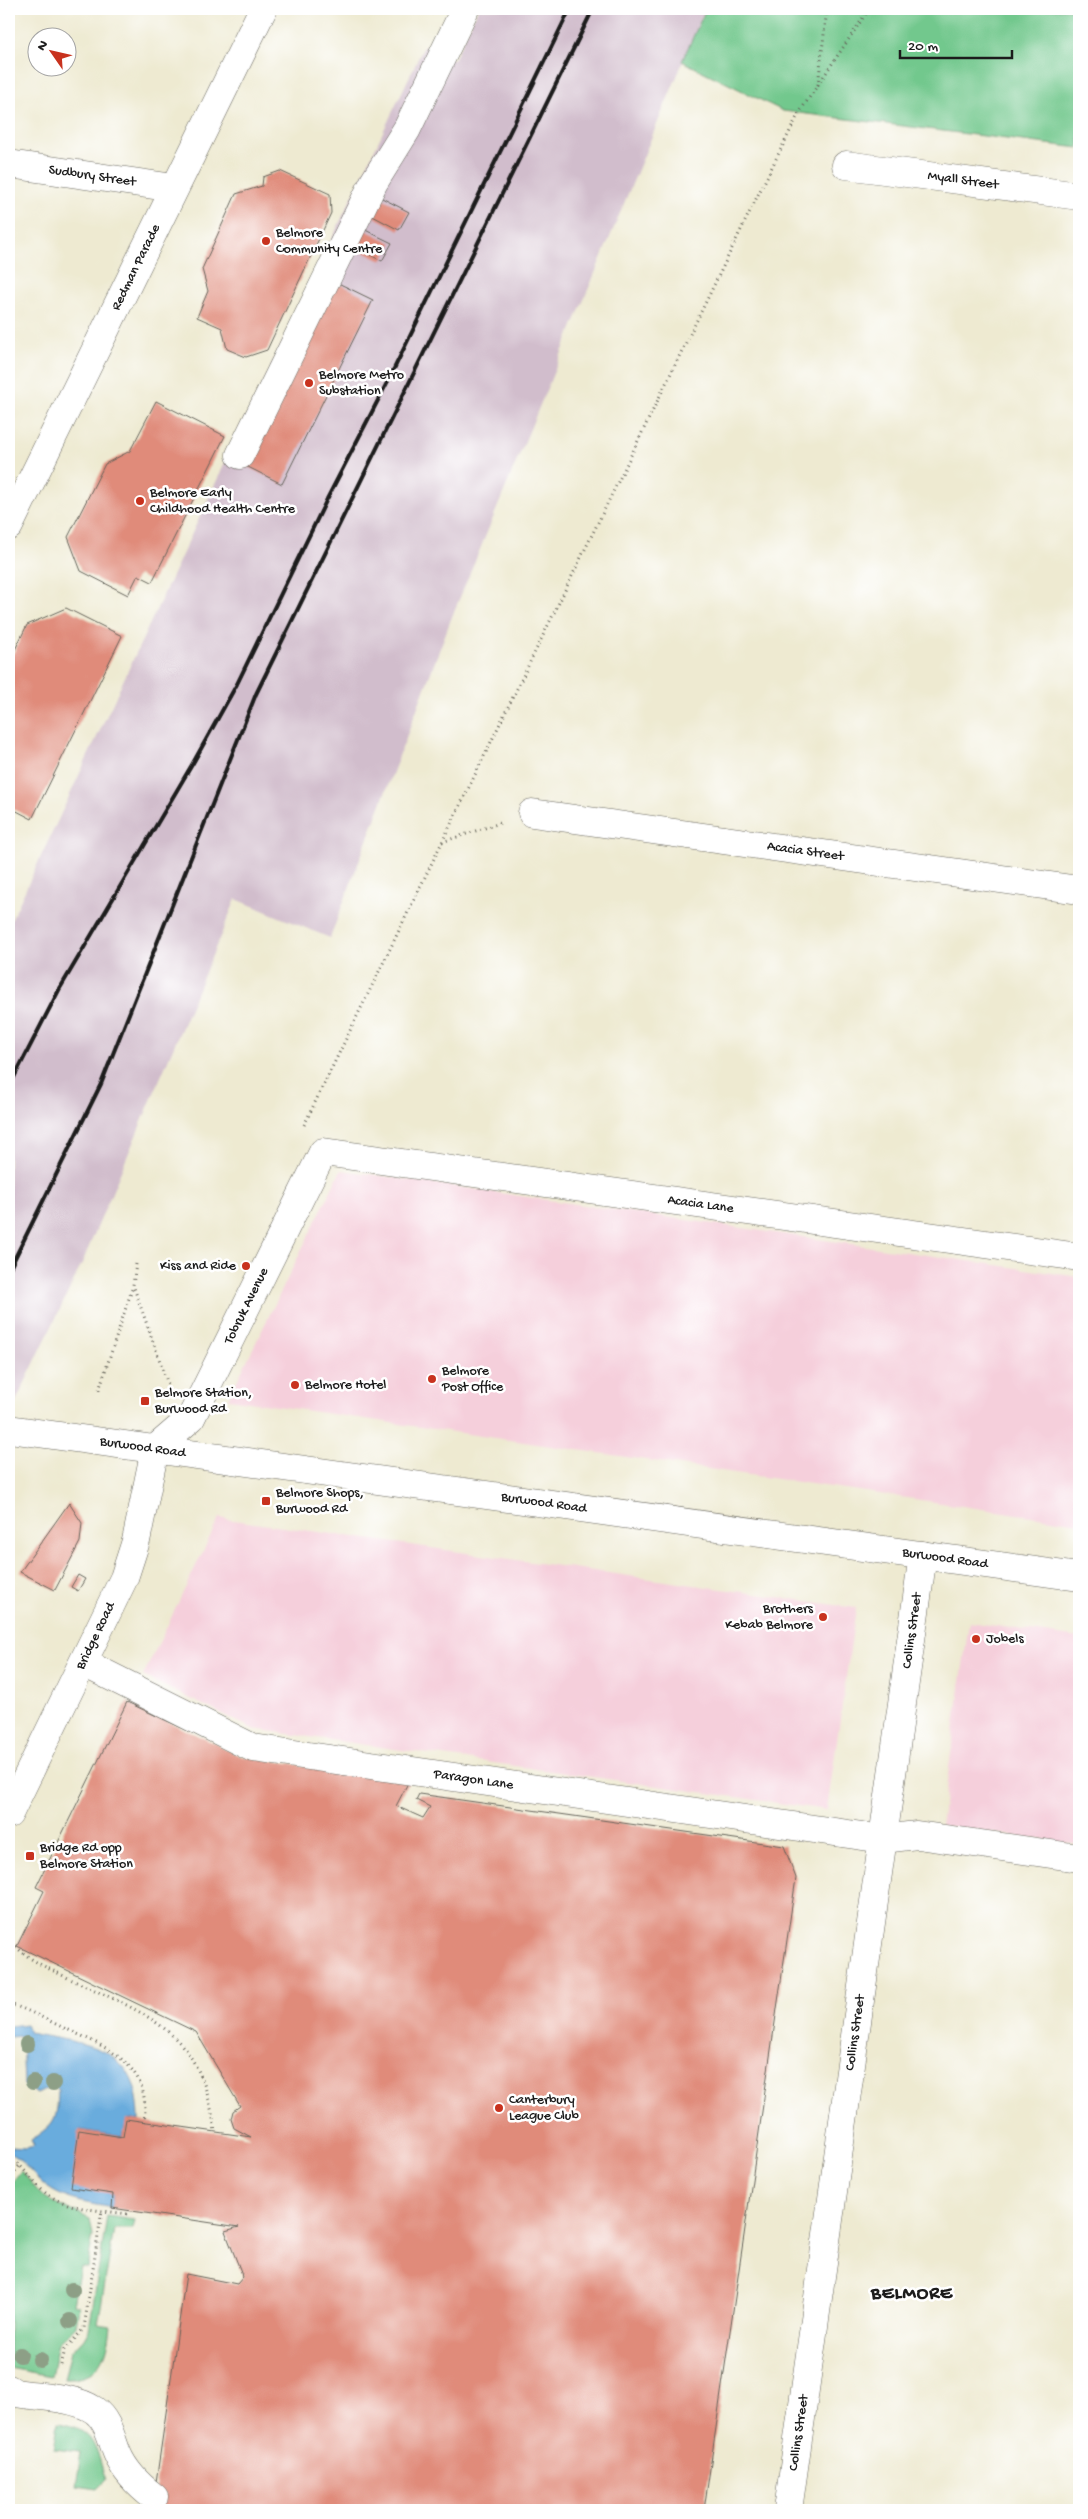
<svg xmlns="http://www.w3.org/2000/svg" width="1088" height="2519" viewBox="0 0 1088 2519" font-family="'Gochi Hand',sans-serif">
<rect width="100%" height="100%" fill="#fff"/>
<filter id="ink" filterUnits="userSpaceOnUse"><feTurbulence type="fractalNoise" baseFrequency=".02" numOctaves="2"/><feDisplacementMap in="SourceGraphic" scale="10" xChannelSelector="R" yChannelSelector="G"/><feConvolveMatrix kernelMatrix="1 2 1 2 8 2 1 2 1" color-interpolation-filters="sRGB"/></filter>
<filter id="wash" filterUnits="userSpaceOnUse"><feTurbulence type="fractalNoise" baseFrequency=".0096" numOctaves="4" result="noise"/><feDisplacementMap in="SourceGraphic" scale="20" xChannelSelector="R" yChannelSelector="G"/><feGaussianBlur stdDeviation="1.12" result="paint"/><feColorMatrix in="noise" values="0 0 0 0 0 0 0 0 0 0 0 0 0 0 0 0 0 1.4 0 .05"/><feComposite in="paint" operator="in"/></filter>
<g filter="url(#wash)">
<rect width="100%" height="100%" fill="#eeead1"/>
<!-- built -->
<path fill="#f5cfdb" d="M341,1170L1079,1277V1523L228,1399Z
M219,1518L856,1608L827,1810L253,1729L143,1676Z
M969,1622L1079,1638V1845L941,1826Z"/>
<!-- industrial -->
<path fill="#d1bdcc" d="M478,9H705L453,614L330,938L236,899L83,1261L9,1416V925L224,465L424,46L454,60Z"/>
<!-- green -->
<path fill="#72c88d" stroke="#477254" d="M706,9H1079V148L783,111L682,61Z
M21,2171L44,2198L90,2219L93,2235L87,2268L80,2267L73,2304L79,2306L76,2326L58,2343L51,2376L9,2368V2186Z
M107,2216L135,2220L133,2229H114L98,2324L111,2326C107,2358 101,2379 64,2378L71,2352L84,2338L89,2329Z
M58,2423C96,2428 95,2447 106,2480L97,2489L76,2486L81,2452L54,2449Z"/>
<!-- water -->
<path fill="#69acdd" stroke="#42647c" d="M26,2024L29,2033C89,2045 139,2045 139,2121L127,2119L123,2137L80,2130L113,2194L112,2208C87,2203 59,2200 40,2181C29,2171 23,2160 9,2153V2147L26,2148L34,2146L31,2140C56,2122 57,2121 58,2090L53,2086L37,2094L24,2085L22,2036L9,2037V2026Z"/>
<g id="blocks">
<!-- building -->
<path fill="#e08b7a" d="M280,171L330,194L331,213L267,350L246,357L227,349L222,328L197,317L208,291L202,269L236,194L262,186L263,177Z
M376,195L409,212L399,230L367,213Z
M359,227L392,243L382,261L350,245Z
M336,282L373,300L282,484L246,466Z
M156,401L225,436L152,582L138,575L128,595L81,571L68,537L105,464L130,451Z
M66,608L122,636L32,819L9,807V662L27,625Z
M69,1503L82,1523L80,1542L55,1590L20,1572Z
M78,1575L85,1579L78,1591L71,1587Z
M127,1702L241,1756L409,1781L396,1806L423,1818L430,1807L416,1800L419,1794L784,1846L796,1878L704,2510H152L186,2274L237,2284L243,2277L225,2231L239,2227L112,2208L113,2194L71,2188L79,2130L123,2137L126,2119L251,2137L234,2128L231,2119L233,2111L240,2106L196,2032L17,1946L44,1891L36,1887Z"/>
</g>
</g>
<g filter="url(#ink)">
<use href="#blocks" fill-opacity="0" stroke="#66645b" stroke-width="1"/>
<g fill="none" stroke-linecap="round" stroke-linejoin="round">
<defs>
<g id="minor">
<path id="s1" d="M9,164L174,188"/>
<path id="s2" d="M846,165L1079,196"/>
<path d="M240,455L374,182L407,129L465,9"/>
<path id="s3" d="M9,526L263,9"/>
<path id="s4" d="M532,813L1079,890"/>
<path id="s5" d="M84,1663L253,1748L883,1839L917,1835L1079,1858"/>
<path id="s6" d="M9,1814L124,1578L136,1541L155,1449L191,1418L323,1152L1079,1257"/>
<path d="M9,2389L15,2393C39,2397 73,2396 94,2410C108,2420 111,2438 117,2453C125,2472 138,2485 154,2497"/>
<path id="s7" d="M788,2510L923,1555"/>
</g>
<g id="major">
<path id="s8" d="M9,1429L1079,1577"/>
</g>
</defs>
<!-- minor casing -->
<use href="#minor" stroke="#66645b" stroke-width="29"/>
<!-- major casing -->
<use href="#major" stroke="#66645b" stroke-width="29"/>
<!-- path -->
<path stroke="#66645b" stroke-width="3" stroke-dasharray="1 4" stroke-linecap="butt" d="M818,85L827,9
M442,842L500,823
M304,1125L758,195L799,113L869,9
M136,1264L133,1285L169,1387
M99,1390L133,1286
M9,1939C25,1959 46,1967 68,1978C151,2016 202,2031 215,2132
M9,2004C27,2009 45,2019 62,2027C106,2047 152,2063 144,2122
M9,2158C25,2167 29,2178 42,2190C65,2210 100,2210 128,2214L129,2211
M9,2179L20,2165
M61,2365L65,2350L84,2328L102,2210"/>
<!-- minor -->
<use href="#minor" stroke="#fff" stroke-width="28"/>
<!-- major -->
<use href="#major" stroke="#fff" stroke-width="28"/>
<!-- rail -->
<path stroke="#1c1c1c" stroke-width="4" d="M9,1087L59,990L193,763L237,684L327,499L390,377L570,9
M9,1270L101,1084L256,694L593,9"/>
</g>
<!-- trees -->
<g fill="#8d9f86">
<circle cx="27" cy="2044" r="8"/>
<circle cx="33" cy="2082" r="8"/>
<circle cx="53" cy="2083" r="8"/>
<circle cx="72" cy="2290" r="8"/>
<circle cx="70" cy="2321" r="8"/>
<circle cx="20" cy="2355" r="8"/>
<circle cx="40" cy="2360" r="8"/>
</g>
</g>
<!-- markers -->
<g fill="#c8321e" stroke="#fff" stroke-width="2">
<circle cx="266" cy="241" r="5"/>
<circle cx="309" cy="383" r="5"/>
<circle cx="140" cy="501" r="5"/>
<circle cx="246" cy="1266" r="5"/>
<circle cx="432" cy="1379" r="5"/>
<circle cx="295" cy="1385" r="5"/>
<rect x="140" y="1396" width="10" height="10" rx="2.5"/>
<rect x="261" y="1496" width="10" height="10" rx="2.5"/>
<circle cx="823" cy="1617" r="5"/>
<circle cx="976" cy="1639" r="5"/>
<rect x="25" y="1851" width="10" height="10" rx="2.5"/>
<circle cx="499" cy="2108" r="5"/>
</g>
<g text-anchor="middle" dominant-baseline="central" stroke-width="5" stroke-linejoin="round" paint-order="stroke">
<!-- street labels -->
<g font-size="14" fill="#1c1c1c" stroke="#fff">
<text stroke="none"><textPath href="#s1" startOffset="84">Sudbury Street</textPath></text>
<text stroke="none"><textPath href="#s2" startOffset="118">Myall Street</textPath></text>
<text stroke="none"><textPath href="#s3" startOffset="288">Redman Parade</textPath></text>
<text stroke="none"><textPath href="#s4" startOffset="276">Acacia Street</textPath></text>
<text stroke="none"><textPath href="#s6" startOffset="1121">Acacia Lane</textPath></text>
<text stroke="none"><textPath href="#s6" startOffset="568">Tobruk Avenue</textPath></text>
<text stroke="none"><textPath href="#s8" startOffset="135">Burwood Road</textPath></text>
<text stroke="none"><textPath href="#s8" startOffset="540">Burwood Road</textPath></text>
<text stroke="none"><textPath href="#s8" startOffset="945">Burwood Road</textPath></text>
<text stroke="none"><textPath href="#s7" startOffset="888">Collins Street</textPath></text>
<text stroke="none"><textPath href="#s6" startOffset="198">Bridge Road</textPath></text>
<text stroke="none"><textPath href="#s5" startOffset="412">Paragon Lane</textPath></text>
<text stroke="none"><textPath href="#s7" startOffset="482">Collins Street</textPath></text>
<text stroke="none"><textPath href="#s7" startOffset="78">Collins Street</textPath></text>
</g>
<!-- poi labels -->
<g font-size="14" fill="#1c1c1c" stroke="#fff" text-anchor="start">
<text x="276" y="233">Belmore<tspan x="276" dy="16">Community Centre</tspan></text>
<text x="319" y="375">Belmore Metro<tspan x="319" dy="16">Substation</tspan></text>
<text x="150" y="493">Belmore Early<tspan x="150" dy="16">Childhood Health Centre</tspan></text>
<text x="236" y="1266" text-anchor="end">Kiss and Ride</text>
<text x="442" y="1371">Belmore<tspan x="442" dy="16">Post Office</tspan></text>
<text x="305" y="1385">Belmore Hotel</text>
<text x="155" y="1393">Belmore Station,<tspan x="155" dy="16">Burwood Rd</tspan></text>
<text x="276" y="1493">Belmore Shops,<tspan x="276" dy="16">Burwood Rd</tspan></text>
<text x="813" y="1609" text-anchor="end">Brothers<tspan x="813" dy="16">Kebab Belmore</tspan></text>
<text x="986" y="1639">Jobels</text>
<text x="40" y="1848">Bridge Rd opp<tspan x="40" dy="16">Belmore Station</tspan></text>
<text x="509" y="2100">Canterbury<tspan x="509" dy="16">League Club</tspan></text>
</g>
<!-- district labels -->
<g font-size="19" font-weight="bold" letter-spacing="1" fill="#1c1c1c" stroke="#fff">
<text x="912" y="2294">BELMORE</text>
</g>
</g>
<!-- margin -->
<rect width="1088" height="2519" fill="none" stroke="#fff" stroke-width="30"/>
<!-- north arrow -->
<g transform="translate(52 52) rotate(304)"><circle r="24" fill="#ffffff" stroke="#a4a4a4"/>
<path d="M0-4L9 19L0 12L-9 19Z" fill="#c8321e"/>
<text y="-8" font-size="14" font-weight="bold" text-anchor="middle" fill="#1c1c1c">N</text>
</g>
<!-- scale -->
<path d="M900 50v8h112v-8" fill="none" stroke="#1c1c1c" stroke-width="2.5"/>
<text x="908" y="50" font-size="15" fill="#1c1c1c" stroke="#ffffff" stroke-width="4" paint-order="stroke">20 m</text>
</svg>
